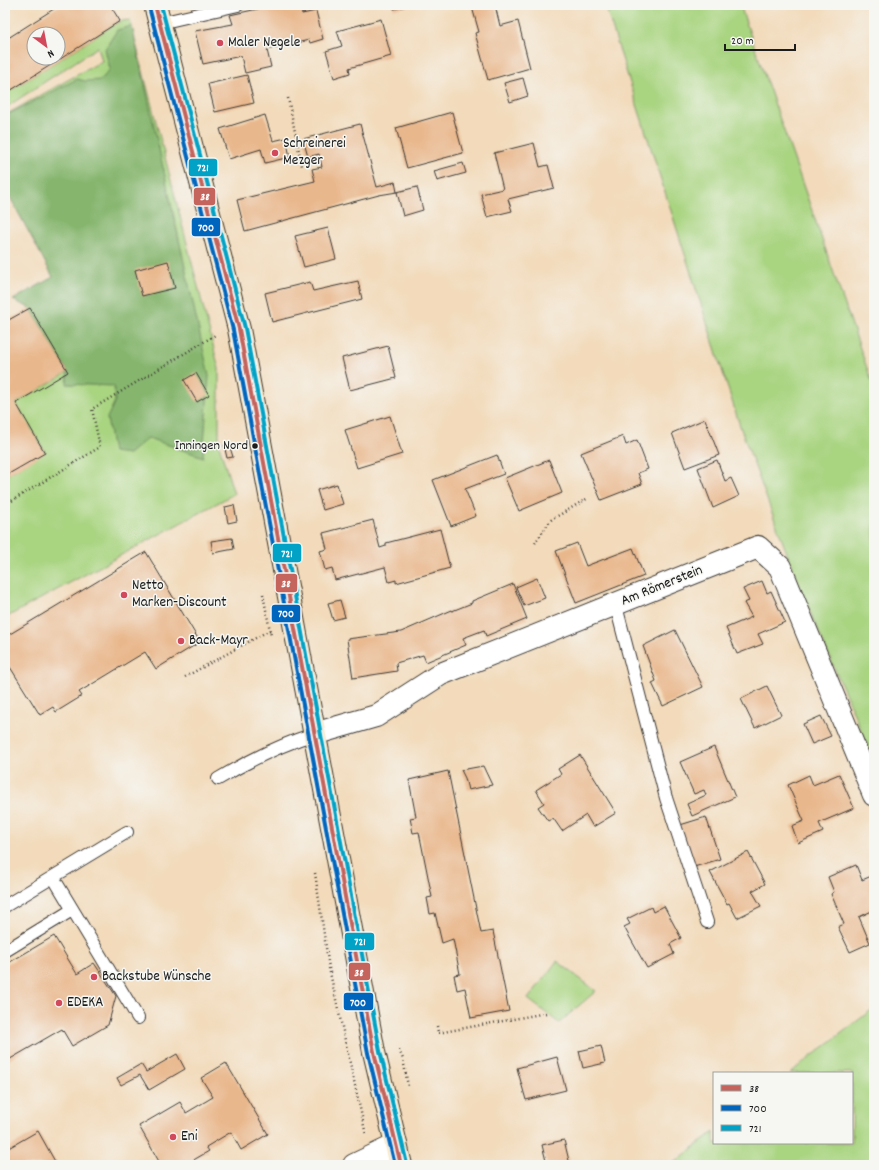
<svg xmlns="http://www.w3.org/2000/svg" width="879" height="1170" viewBox="0 0 879 1170" font-family="Dekko,sans-serif">
<rect width="100%" height="100%" fill="#f6f6f2"/>
<filter id="ink" filterUnits="userSpaceOnUse"><feTurbulence type="fractalNoise" baseFrequency=".025" numOctaves="2"/><feDisplacementMap in="SourceGraphic" scale="8" xChannelSelector="R" yChannelSelector="G"/><feConvolveMatrix kernelMatrix="1 2 1 2 8 2 1 2 1" color-interpolation-filters="sRGB"/></filter>
<filter id="wash" filterUnits="userSpaceOnUse"><feTurbulence type="fractalNoise" baseFrequency=".012" numOctaves="4" result="noise"/><feDisplacementMap in="SourceGraphic" scale="16" xChannelSelector="R" yChannelSelector="G"/><feGaussianBlur stdDeviation="0.9" result="paint"/><feColorMatrix in="noise" values="0 0 0 0 0 0 0 0 0 0 0 0 0 0 0 0 0 1.4 0 .05"/><feComposite in="paint" operator="in"/></filter>
<g filter="url(#wash)">
<rect width="100%" height="100%" fill="#f2daba"/>
<!-- green -->
<path fill="#a9d480" stroke="#62784e" d="M605,5H740L874,388V760L801,591L741,429Z
M130,20L219,369V445L234,494L5,618V476L45,452L16,403L68,372L30,308L64,280L5,173V115L102,61L98,47L5,108V94L120,21Z
M557,961L596,991L559,1023L528,999Z
M874,1008V1164L671,1165L714,1132V1143H852V1073H790Z"/>
<!-- forest -->
<path fill="#86b66e" stroke="#516945" d="M132,26L209,376L203,457L148,438L129,454L113,452L107,418L115,401L114,386L67,384L68,372L30,308L13,300L53,277L5,188V116L77,79L85,81L101,80L110,69L105,49L117,30Z"/>
<g id="blocks">
<!-- building -->
<path fill="#e9b78c" fill-rule="evenodd" d="M60,5H110L120,21L5,94V40ZM34,34H58V58H34Z
M276,5H300L302,14L316,11L323,39L310,43L309,40L267,50L271,67L245,73L241,56L203,64L195,31L233,24L230,15Z
M393,5H407V6L394,9Z
M479,5H495L500,26L518,21L530,68L488,80L475,33L479,32L472,7Z
M381,19L391,56L349,68L350,73L334,78L326,51L342,46L337,31Z
M247,75L254,103L215,112L208,84Z
M523,78L528,96L510,102L504,83Z
M452,112L463,153L407,168L396,128Z
M265,115L273,141L286,138L290,157L265,163L261,149L229,159L220,129Z
M360,124L377,187L395,182L397,192L417,187L423,210L403,216L397,192L379,195L245,231L237,200L315,181L312,169L322,167L319,154L308,157L303,139Z
M534,143L540,167L548,165L554,188L508,199L512,211L487,217L481,194L503,189L494,153Z
M463,163L466,173L437,181L434,171Z
M328,228L336,259L304,267L295,236Z
M168,261L175,288L142,296L135,270Z
M358,281L362,299L272,322L265,293L310,282L313,291Z
M30,308L68,372L16,403L45,453L5,476V322Z
M388,346L396,378L350,390L342,358Z
M196,373L209,395L197,402L184,380Z
M390,416L402,454L357,468L345,430Z
M705,419L719,455L685,468L672,433Z
M623,436L626,445L637,440L648,469L638,473L642,484L601,500L581,453Z
M229,444L233,457L227,458L224,445Z
M497,455L504,474L465,489L476,516L451,526L433,480Z
M549,460L562,493L519,511L505,478Z
M717,460L725,481L731,478L739,496L713,508L698,468Z
M337,484L343,504L323,510L317,490Z
M234,505L237,521L228,523L225,507Z
M373,520L380,548L386,546V543L440,529L450,568L396,583V580L389,582L385,567L335,580L332,568L325,570L320,551L327,549L323,533Z
M232,538L234,549L213,553L211,541Z
M577,543L586,566L633,548L644,576L576,603L556,551Z
M146,552L200,642L156,669L145,652L79,692L82,696L56,712L53,707L40,715L5,659V637Z
M537,578L545,598L524,606L516,587Z
M762,581L767,593L771,591L785,622L758,634L763,644L737,654L726,628L752,617L744,603L749,601L743,589Z
M513,584L527,619L486,636L484,630L463,638L466,645L426,662L423,655L396,663L397,671L353,678L347,639L401,632L452,610V611L472,603V601Z
M340,600L345,617L333,620L328,603Z
M675,630L703,687L663,706L652,683L656,681L643,646Z
M767,686L781,715L755,728L741,699Z
M821,716L831,736L812,744L803,724Z
M714,747L735,797L692,816L687,804L706,795L704,790L694,794L680,762Z
M580,755L616,813L593,827L586,815L562,831L553,818L548,821L538,807L544,803L536,790L561,774L558,769Z
M483,766L492,785L468,790L465,778L461,770Z
M448,771L481,933L493,931L509,1011L471,1018L465,988L457,990L454,975L460,974L453,939L442,943L435,913L430,914L427,898L432,897L419,832L413,833L410,818L416,817L409,780Z
M839,774L854,808L819,823L823,832L798,843L792,826L804,821L788,785L809,775L813,785Z
M706,817L720,859L694,867L680,825Z
M748,852L765,884L752,891L761,906L737,918L729,903L727,904L710,872Z
M856,865L862,880L874,875V910L859,917L870,943L850,952L838,927L844,924L831,894L834,892L828,877Z
M664,906L681,938L670,944L674,954L647,968L624,927L630,924L627,919L651,907L653,912Z
M54,936L77,974L94,963L116,996L108,1025L72,1046L62,1029L5,1062V965Z
M601,1046L605,1063L583,1068L579,1051Z
M177,1054L185,1069L149,1090L140,1075L121,1085L117,1078L141,1064L146,1072Z
M557,1057L566,1090L526,1100L517,1068Z
M226,1063L268,1134L241,1150L231,1132L206,1147L209,1151L185,1165H161L139,1126L180,1102L186,1113L213,1097L201,1078Z
M38,1131L57,1165H5V1150Z
M564,1140L570,1165H547L542,1145Z"/>
</g>
</g>
<g filter="url(#ink)">
<use href="#blocks" fill-opacity="0" stroke="#3c3834" stroke-width="1"/>
<g fill="none" stroke-linecap="round" stroke-linejoin="round">
<defs>
<path id="service" d="M160,23L238,5
M616,606L666,798L707,922
M218,779C248,761 280,745 314,734
M53,877L138,1018
M5,906L127,832
M5,951L72,910"/>
<path id="minor" d="M314,734L376,716L441,674L758,547L780,567L874,795
M354,1165L396,1145"/>
<path id="secondary" d="M155,5L239,329L374,1052L401,1165"/>
</defs>
<!-- service casing -->
<use href="#service" stroke="#3c3834" stroke-width="14"/>
<!-- minor casing -->
<use href="#minor" stroke="#3c3834" stroke-width="24"/>
<!-- secondary casing -->
<use href="#secondary" stroke="#3c3834" stroke-width="24"/>
<!-- path -->
<path stroke="#3c3834" stroke-width="2.5" stroke-dasharray="1 3" stroke-linecap="butt" d="M288,98L302,166
M5,505L100,447L92,409L217,334
M535,543L551,520L588,498
M263,594L271,636
M185,677L270,630
M315,873L329,968L366,1135
M437,1026L438,1033L546,1013
M399,1050L403,1059L408,1086"/>
<!-- service -->
<use href="#service" stroke="#fff" stroke-width="12"/>
<!-- minor -->
<use href="#minor" stroke="#fff" stroke-width="22"/>
<!-- secondary -->
<use href="#secondary" stroke="#f9e7c3" stroke-width="22"/>
<defs>
<path id="bus-1" d="M155,5L239,329L374,1052L401,1165"/>
<path id="bus-2" d="M149,7L233,330L368,1053L395,1165"/>
<path id="bus-3" d="M161,5L245,328L380,1051L407,1164"/>
</defs>
<!-- bus-1 casing -->
<use href="#bus-1" stroke="#f6f6f2" stroke-width="7"/>
<!-- bus-2 casing -->
<use href="#bus-2" stroke="#f6f6f2" stroke-width="7"/>
<!-- bus-3 casing -->
<use href="#bus-3" stroke="#f6f6f2" stroke-width="7"/>
<!-- bus-1 -->
<use href="#bus-1" stroke="#c4645c" stroke-width="4"/>
<!-- bus-2 -->
<use href="#bus-2" stroke="#0065bd" stroke-width="4"/>
<!-- bus-3 -->
<use href="#bus-3" stroke="#01a2c5" stroke-width="4"/>
</g>
</g>
<!-- markers -->
<g fill="#d1495b" stroke="#f6f6f2" stroke-width="1.5">
<circle cx="220" cy="43" r="4"/>
<circle cx="275" cy="153" r="4"/>
<circle cx="124" cy="595" r="4"/>
<circle cx="181" cy="641" r="4"/>
<circle cx="94" cy="977" r="4"/>
<circle cx="59" cy="1003" r="4"/>
<circle cx="173" cy="1137" r="4"/>
</g>
<circle fill="#1c1c1c" stroke="#f6f6f2" stroke-width="1.5" cx="255" cy="446" r="3.5"/>
<g text-anchor="middle" dominant-baseline="central" stroke-width="3" stroke-linejoin="round" paint-order="stroke">
<!-- bus labels -->
<g font-size="14" fill="#1c1c1c" stroke="#f6f6f2" text-anchor="end">
<text x="248" y="446">Inningen Nord</text>
</g>
<!-- poi labels -->
<g font-size="15" fill="#1c1c1c" stroke="#f6f6f2" text-anchor="start">
<text x="228" y="43">Maler Negele</text>
<text x="283" y="144">Schreinerei<tspan x="283" dy="17">Mezger</tspan></text>
<text x="132" y="586">Netto<tspan x="132" dy="17">Marken-Discount</tspan></text>
<text x="189" y="641">Back-Mayr</text>
<text x="102" y="977">Backstube Wünsche</text>
<text x="67" y="1003">EDEKA</text>
<text x="181" y="1137">Eni</text>
</g>
<!-- street labels -->
<g font-size="15" fill="#1c1c1c" stroke="#f6f6f2">
<text transform="translate(662 586) rotate(-22)">Am Römerstein</text>
</g>
</g>
<g stroke="#f6f6f2" stroke-width="1.5">
<rect x="188" y="158" width="30" height="19" rx="4" fill="#01a2c5"/>
<rect x="193" y="187" width="23" height="19" rx="4" fill="#c4645c"/>
<rect x="191" y="217" width="30" height="20" rx="4" fill="#0065bd"/>
<rect x="272" y="543" width="30" height="20" rx="4" fill="#01a2c5"/>
<rect x="275" y="573" width="23" height="20" rx="4" fill="#c4645c"/>
<rect x="271" y="604" width="30" height="19" rx="4" fill="#0065bd"/>
<rect x="344" y="932" width="31" height="19" rx="4" fill="#01a2c5"/>
<rect x="348" y="962" width="23" height="19" rx="4" fill="#c4645c"/>
<rect x="343" y="992" width="31" height="19" rx="4" fill="#0065bd"/>
</g>
<g font-size="11" text-anchor="middle" font-weight="bold" fill="#fff">
<text x="203" y="171">721</text>
<text x="205" y="200">38</text>
<text x="206" y="231">700</text>
<text x="287" y="557">721</text>
<text x="286" y="587">38</text>
<text x="286" y="617">700</text>
<text x="360" y="945">721</text>
<text x="359" y="976">38</text>
<text x="358" y="1006">700</text>
</g>
<!-- margin -->
<rect width="879" height="1170" fill="none" stroke="#f6f6f2" stroke-width="20"/>
<!-- legend -->
<rect x="713" y="1072" width="140" height="72" fill="#f6f6f2" stroke="#9f9f9c"/>
<rect x="721" y="1085" width="20" height="6" fill="#c4645c" stroke="#9f9f9c"/>
<text x="749" y="1092" font-size="12" fill="#1c1c1c">38</text>
<rect x="721" y="1105" width="20" height="6" fill="#0065bd" stroke="#9f9f9c"/>
<text x="749" y="1112" font-size="12" fill="#1c1c1c">700</text>
<rect x="721" y="1125" width="20" height="6" fill="#01a2c5" stroke="#9f9f9c"/>
<text x="749" y="1132" font-size="12" fill="#1c1c1c">721</text>
<!-- north arrow -->
<g transform="translate(46 46) rotate(148)"><circle r="19" fill="#f6f6f2" stroke="#9f9f9c"/>
<path d="M0-3L7 15L0 10L-7 15Z" fill="#d1495b"/>
<text y="-6" font-size="11" font-weight="bold" text-anchor="middle" fill="#1c1c1c">N</text>
</g>
<!-- scale -->
<path d="M725 44v6h70v-6" fill="none" stroke="#1c1c1c" stroke-width="2"/>
<text x="731" y="44" font-size="12" fill="#1c1c1c" stroke="#f6f6f2" stroke-width="3" paint-order="stroke">20 m</text>
</svg>
